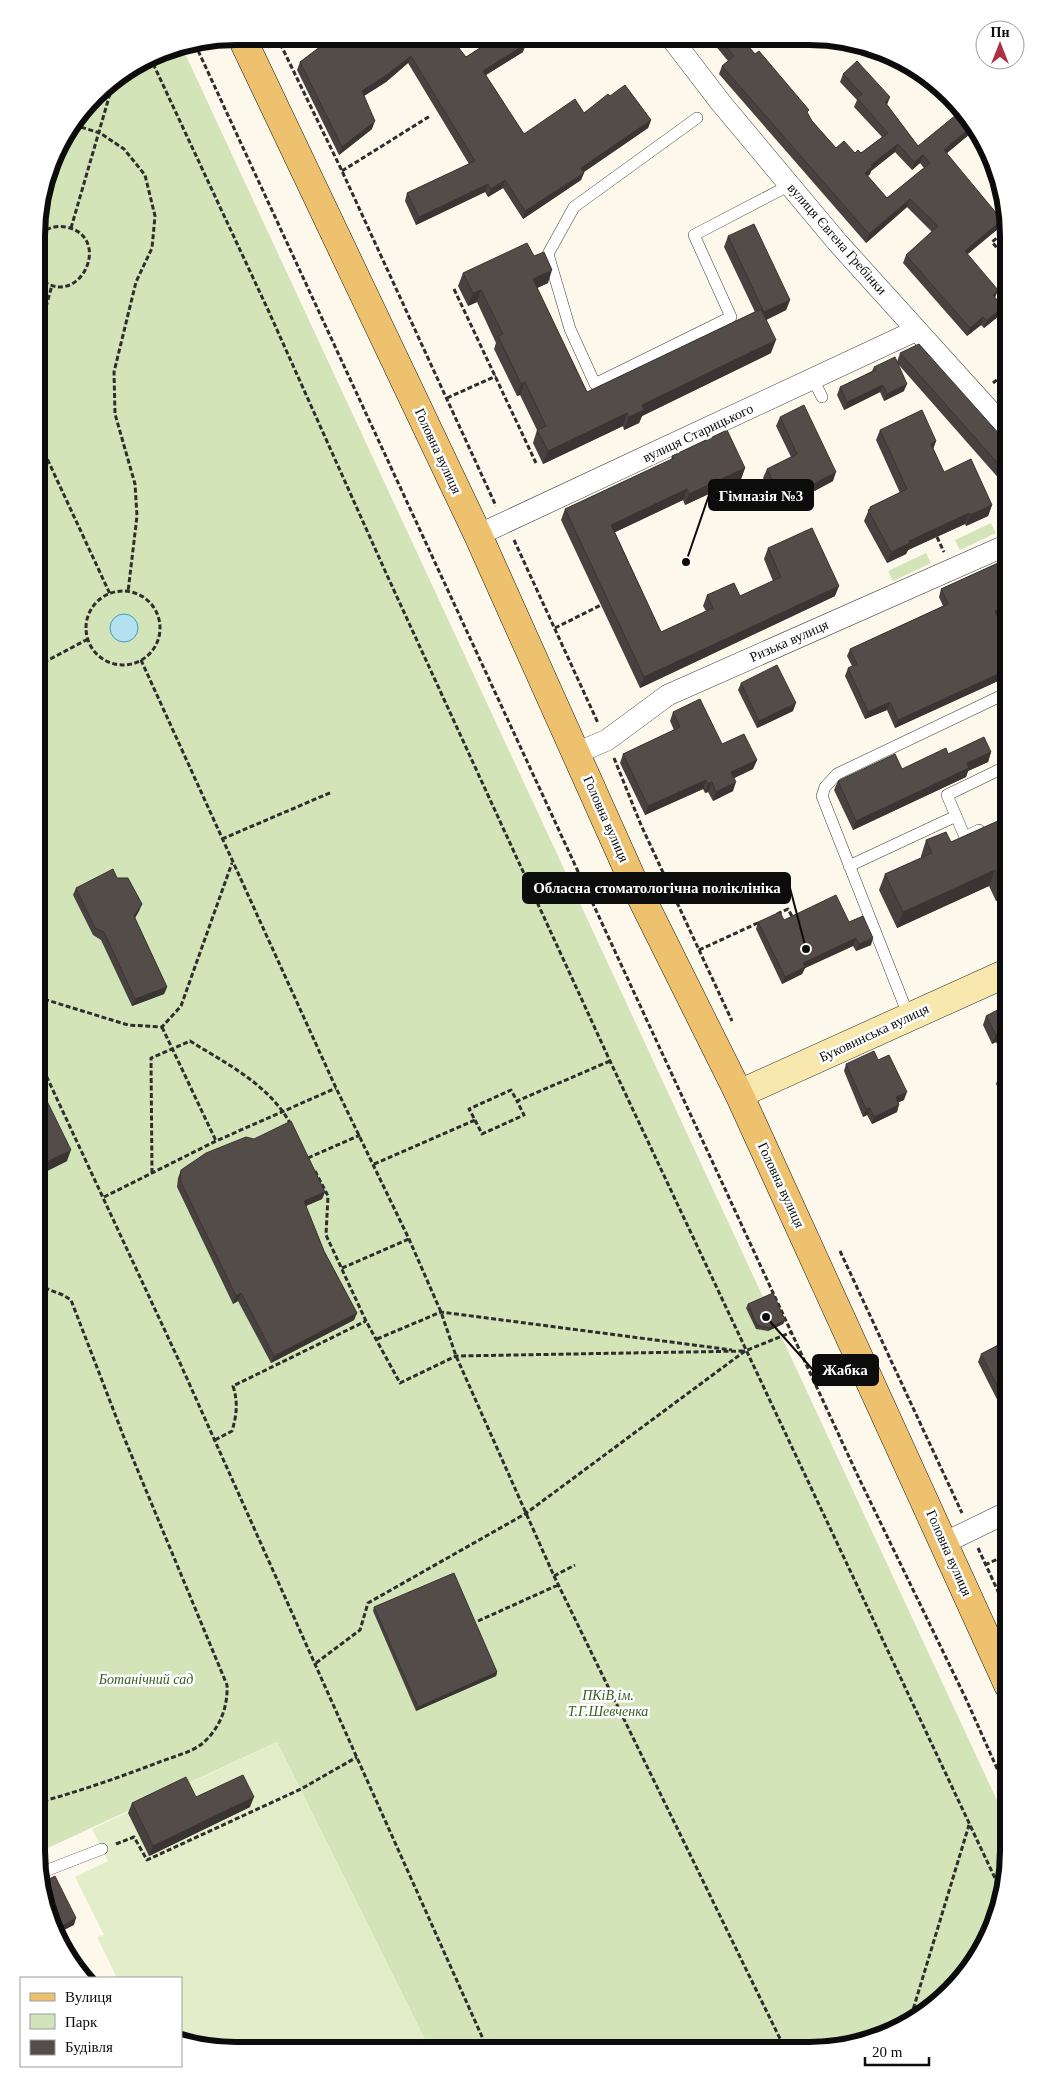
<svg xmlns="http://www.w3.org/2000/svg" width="1045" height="2087" viewBox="0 0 1045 2087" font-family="'Times New Roman',serif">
<rect width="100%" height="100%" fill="#fdf8ec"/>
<!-- green -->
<path fill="#d4e4b9" d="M182,47L1008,1824V1864L994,1927L967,1973L920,2017L873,2040L809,2051L430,2050L277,1742L37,1853L38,210L57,147L104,86L160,51Z
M991,523L996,533L960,550L955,540Z
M926,553L931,563L893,581L888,571Z"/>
<!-- pitch -->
<path fill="#e4edca" d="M277,1742L430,2050L210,2049L181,2041V1978H117L97,1937L104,1935L75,1877L108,1861L92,1829Z"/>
<!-- water -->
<path fill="#b5e0f0" stroke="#429bc1" d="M110 628a14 14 0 1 1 28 0a14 14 0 1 1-28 0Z"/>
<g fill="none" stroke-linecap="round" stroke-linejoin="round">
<defs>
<path id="lane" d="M697,118L574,207L548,254L570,329L595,384L731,317L694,235L790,185
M813,379L822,397
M979,830L965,837L947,795L1009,765
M849,866L956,816
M909,1017L822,796L825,787L837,774L1009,692
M40,1873L102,1849"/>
<path id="street" d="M672,39L721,103L838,243L1009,432
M478,535L917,330
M577,753L607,740L668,695L1009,544
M944,1543L1008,1512"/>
<path id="secondary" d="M739,1094L1009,972"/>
<path id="primary" d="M241,36L478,535L632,879L739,1094L1008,1685"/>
</defs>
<!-- lane casing -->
<use href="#lane" stroke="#3f3f3f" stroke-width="12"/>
<!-- street casing -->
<use href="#street" stroke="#3f3f3f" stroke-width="22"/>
<!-- secondary casing -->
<use href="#secondary" stroke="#2e2e2e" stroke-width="29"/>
<!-- primary casing -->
<use href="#primary" stroke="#1d1d1d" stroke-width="29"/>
<!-- path -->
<path stroke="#2e2e2e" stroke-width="3" stroke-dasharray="5 2.5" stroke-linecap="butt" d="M277,37L342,171L496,506
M195,44L856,1472L966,1699L1008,1793
M150,57L269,312L386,573L610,1061L1002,1893
M74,125L100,133L124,149L145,175L155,216L152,248L136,282L114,372L115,414L135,484L137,516L128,592
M342,171L430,116
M71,228L114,80
M1008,229L992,242L1009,262
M38,277C78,314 115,237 66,227C56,225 46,228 38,236
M454,289L536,463
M38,336L52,285
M993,383L1009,370
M447,398L496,376
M38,439L110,594
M937,537L944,552
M514,540L598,723
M86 628a37 37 0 1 1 74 0a37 37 0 1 1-74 0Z
M555,628L601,605
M141,660L336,1088L409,1239L441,1312L456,1356L554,1576L786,2051
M37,666L88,639
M614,758L641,825L732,1021
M222,839L332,792
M777,914L788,909L793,918
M699,950L760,922
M37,997L128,1025L162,1027L181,1006L232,863
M162,1027L216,1141
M37,1056L180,1363L488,2050
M475,1120L482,1134L524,1115L517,1101
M308,1158L360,1135
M374,1164L475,1120L469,1109L511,1090L517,1101L610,1061
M315,1171L328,1196L326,1235L366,1321L400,1383L456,1356L745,1351
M152,1173L151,1058L190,1041C227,1064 270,1085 291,1125
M104,1197L216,1141L336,1088
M840,1251L962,1513
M342,1268L409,1239
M377,1339L441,1312L732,1350
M215,1440L232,1431C237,1414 238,1402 233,1386L366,1321
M978,1548L1008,1613
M985,1565L1008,1554
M554,1576L575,1565
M478,1621L558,1585
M316,1663L360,1630L368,1603L525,1514L745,1351L792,1332
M36,1803C78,1792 117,1778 157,1763C171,1757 191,1753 203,1743C220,1728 228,1707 227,1685L123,1435L71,1300L63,1295L37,1285
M116,1844L134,1837L147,1860L301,1789L357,1757
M909,2023L969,1825"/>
<!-- lane -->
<use href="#lane" stroke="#fff" stroke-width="11"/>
<!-- street -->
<use href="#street" stroke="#fff" stroke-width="21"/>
<!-- secondary -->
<use href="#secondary" stroke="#f8e8ad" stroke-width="28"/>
<!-- primary -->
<use href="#primary" stroke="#edc16d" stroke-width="28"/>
</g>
<!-- wall -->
<path fill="#47413f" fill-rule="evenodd" d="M333,37L466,57L488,43L484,38H522L523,52L486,75L524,134L584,113L610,96L651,120L648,128L584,172L581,180L523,219L503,188L488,197L485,192L416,225L405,201L407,193L469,164L408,63L386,82L364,96L372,129L339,155L297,70L300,62Z
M710,39H742L808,114L812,121L836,148L855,153H861L882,137L854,107L857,100L840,82L843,74L887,105L918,146L977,128L947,153L999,228L967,254L995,298L1003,307L1000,315L984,328L981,325L967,336L903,263L906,255L932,232L907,207L866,243L719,74L722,66L728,61ZM895,152L912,170L920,163L924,168L887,198L868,176L870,174L871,171Z
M1008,232L1009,236V245L1005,240Z
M728,236L790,300L786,310L766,320L771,353L642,416L639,423L624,430L623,426L543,464L533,443L537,430L520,395L517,396L494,349L496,343L477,302L468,306L458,286L463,273L534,256L548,283L537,288L587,392L755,312L724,247Z
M1009,319V346L997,333L1000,326Z
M900,353L1009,445V490L898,364L904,391L884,401L880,392L844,410L837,395L840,387L872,371L874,367L897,362Z
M780,417L833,481L779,510L763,478L767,469L791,457L776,426Z
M880,430L936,441L933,449L944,472L992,505L988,516L966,526L965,524L908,550L906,554L887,563L864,521L870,507L900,493L876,440Z
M672,456L745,468L741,479L685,505L683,500L615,532L661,632L706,611L703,606L707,595L740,596L773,581L764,559L768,548L835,596L640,688L561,520L565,509L671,460Z
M1009,558V611L997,616L1009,641V676L895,728L887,710L865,719L845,676L848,668L852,666L847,656L850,649L943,606L939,597L941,589Z
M741,683L793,711L757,728L738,690Z
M673,712L722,744L757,760L753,769L734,778L733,791L713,801L708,792L705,793L703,789L645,815L620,763L623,754L674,730L670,721Z
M991,752L988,762L968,771L966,777L853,830L834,790L838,781L902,769L948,754Z
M1009,816V895L996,901L989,886L897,928L879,890L885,874L921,858V856L926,840L951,842Z
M117,878L142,904L139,911L135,918L167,987L164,994L132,1006L101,940L93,935L73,895L76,888Z
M784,920L849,922L871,945L856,951L853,946L805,968L802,974L782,984L756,929L758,922Z
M1009,1004V1067L996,1042L992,1044L983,1025L986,1016Z
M878,1060L904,1100L898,1102L897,1112L872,1124L867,1115L863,1117L844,1071L846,1064Z
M1009,1070V1110L996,1084L999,1075Z
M37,1106L67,1161L39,1175L37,1170Z
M181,1170L325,1192L322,1199L306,1206L324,1251L357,1313L354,1320L271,1363L238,1301L233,1304L177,1187L178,1178Z
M748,1304L785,1320L783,1324L768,1331L756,1329L746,1308Z
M1008,1340V1421L978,1362L981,1354Z
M374,1607L497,1672L496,1676L416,1711L373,1611Z
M196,1797L250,1807L149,1856L128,1813L132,1803Z"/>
<!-- shaded-wall -->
<path fill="#3a3533" d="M526,44L523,52L481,78L483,71Z
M411,56L408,63L386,82L359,99L362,91Z
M890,97L887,105L885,102Z
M651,120L648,128L578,176L581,168Z
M375,121L372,129L339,155L342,147Z
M975,124L977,128L941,158L944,150Z
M898,144L895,152L871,171L870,174L862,181L865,173L871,165Z
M923,155L920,163L912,170L914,162Z
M584,173L581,180L523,219L525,211Z
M505,180L503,188L488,197L491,189Z
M488,184L485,192L416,225L419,217Z
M910,199L907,207L866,243L869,234Z
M1002,220L999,228L962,259L965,251Z
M552,270L548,283L528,292L533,279Z
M481,290L477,302L468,306L473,293Z
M998,290L995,298L993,295Z
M790,300L786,310L760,323L764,312Z
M1003,307L1000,315L984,328L987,320Z
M983,317L981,325L967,336L970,328Z
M776,340L771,353L642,416L639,423L624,430L629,417L642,405Z
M525,382L520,395L517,396L521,384Z
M907,384L904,391L884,401L887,394Z
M883,385L880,392L844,410L847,402Z
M627,413L623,426L543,464L548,451Z
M936,441L932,452L931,444Z
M745,468L741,479L685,505L689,494Z
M836,472L833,481L779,510L782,501Z
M687,489L683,500L607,536L611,525Z
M992,505L988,516L966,526L970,515Z
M969,513L965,524L908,550L906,554L887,563L891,552L909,541Z
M839,586L835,596L640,688L644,677Z
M1009,604V611L992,618L995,611Z
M1009,669V676L895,728L898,720Z
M890,702L887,710L865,719L868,712Z
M796,703L793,711L757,728L759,721Z
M991,752L988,762L968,771L966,777L853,830L856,821L967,763Z
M757,760L753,769L728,781L731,772Z
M706,780L703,789L645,815L648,806Z
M712,782L708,792L705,793L708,784Z
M736,782L733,791L713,801L716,792Z
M995,870L989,886L897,928L903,912Z
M1009,882V895L996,901L1002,885Z
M142,904L139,911L132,923L134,916Z
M856,938L853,946L805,968L802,974L782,984L785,977L803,963Z
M873,938L871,945L856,951L859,944Z
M167,987L164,994L132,1006L135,999Z
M999,1033L996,1042L992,1044L996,1035Z
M907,1092L904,1100L893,1105L896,1097Z
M899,1105L897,1112L872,1124L874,1117Z
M870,1108L867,1115L863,1117L866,1109Z
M71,1150L67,1161L39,1175L43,1164Z
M325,1192L322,1199L301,1208L304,1201Z
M241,1293L238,1301L233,1304L236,1296Z
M357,1313L354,1320L271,1363L274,1356Z
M785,1320L783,1324L768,1331L769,1328Z
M497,1672L496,1676L416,1711L418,1707Z
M254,1797L250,1807L149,1856L153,1846Z
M76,1918L74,1925L56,1934L54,1930Z"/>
<!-- building -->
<path fill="#534c49" stroke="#3a3533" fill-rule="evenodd" d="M333,37L451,38L466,57L494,39L493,38H522L526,44L483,71L524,134L575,99L584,113L608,94L610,96L625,85L651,120L581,168L584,173L525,211L505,180L491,189L488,184L419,217L407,193L475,161L411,56L388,74L362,91L375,121L342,147L300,62Z
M720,39H742L755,54L759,51L809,110L807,112L812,121L836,148L844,141L855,153L858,150L861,153L888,133L857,98L862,94L843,74L857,61L890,97L885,102L918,146L962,110L975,124L944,150L1002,220L965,251L998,290L993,295L1003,307L987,320L983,317L970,328L906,255L938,226L910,199L869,234L722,66L734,56ZM898,144L914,162L923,155L930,163L887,198L865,173L873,166L871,165Z
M754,224L790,300L764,312L728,236Z
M527,243L534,256L544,252L552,270L533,279L587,392L761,309L776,340L642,405L644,410L629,417L627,413L548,451L537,430L546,426L525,382L521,384L498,336L503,334L481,290L473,293L463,273Z
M1009,319V336L1000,326Z
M919,344L1009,445V476L900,353Z
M895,357L907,384L887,394L883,385L847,402L840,387L876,370L874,367Z
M804,405L836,472L782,501L767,469L797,454L780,417Z
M922,410L936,441L931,444L944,472L971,459L992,505L970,515L969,513L909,541L910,543L891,552L868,510L871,509L870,507L907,489L880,430Z
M727,430L745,468L689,494L687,489L611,525L661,632L713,608L707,595L734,583L740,596L781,577L768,548L812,528L839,586L644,677L565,509L674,458L672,456Z
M1009,558V604L995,611L1009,641V669L898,720L890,702L868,712L848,668L857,664L850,649L948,604L941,589Z
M777,665L796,703L759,721L741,683Z
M700,699L722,744L744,734L757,760L731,772L736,782L716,792L712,782L708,784L706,780L648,806L623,754L680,727L673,712Z
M984,737L991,752L967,763L969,768L856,821L838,781L895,754L902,769L946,748L948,754Z
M1009,816V882L1002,885L995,870L903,912L885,874L932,853L926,840L946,832L951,842Z
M113,869L117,878H128L142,904L134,916L167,987L135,999L104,932L95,928L76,888Z
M836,895L849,922L863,916L873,938L859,944L856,938L803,963L805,967L785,977L758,922L780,912L784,920Z
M1009,1004V1053L999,1033L996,1035L986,1016Z
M874,1051L878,1060L889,1055L907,1092L896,1097L899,1105L874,1117L870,1108L866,1109L846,1064Z
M1009,1070V1095L999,1075Z
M47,1101L71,1150L43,1164L37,1151V1106Z
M291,1121L325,1192L304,1201L324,1251L357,1313L274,1356L241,1293L236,1296L180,1180L181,1170L206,1153L246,1137L254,1139Z
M773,1293L785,1320L769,1328L757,1325L748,1304Z
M1008,1340V1407L981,1354Z
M454,1573L497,1672L418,1707L374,1607Z
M243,1775L254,1797L153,1846L132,1803L186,1777L196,1797Z
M55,1876L76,1918L54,1930L47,1915L41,1883Z"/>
<g text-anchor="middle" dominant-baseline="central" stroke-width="5" stroke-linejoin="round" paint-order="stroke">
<!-- street labels -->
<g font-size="14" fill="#0c0c0c" stroke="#fff">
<text transform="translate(837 239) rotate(49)">вулиця Євгена Гребінки</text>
<text transform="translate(698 433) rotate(-25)">вулиця Старицького</text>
<text transform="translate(438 451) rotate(65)">Головна вулиця</text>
<text transform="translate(789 641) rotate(-24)">Ризька вулиця</text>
<text transform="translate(606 819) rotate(66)">Головна вулиця</text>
<text transform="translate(874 1033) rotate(-25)">Буковинська вулиця</text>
<text transform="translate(781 1185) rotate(65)">Головна вулиця</text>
<text transform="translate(949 1553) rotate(66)">Головна вулиця</text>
</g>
<!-- park labels -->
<g font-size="14" font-style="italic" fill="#345d22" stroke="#fff">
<text x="146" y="1679">Ботанічний сад</text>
<text x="608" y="1695">ПКіВ ім.<tspan x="608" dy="16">Т.Г.Шевченка</tspan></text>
</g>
</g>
<!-- crop -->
<path d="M0 0H1045V2087H0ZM236 45H809A191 191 0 0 1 1000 236V1851A191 191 0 0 1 809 2042H236A191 191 0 0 1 45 1851V236A191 191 0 0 1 236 45Z" fill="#fff" fill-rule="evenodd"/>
<path fill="none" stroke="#0c0c0c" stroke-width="6" d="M236 45H809A191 191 0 0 1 1000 236V1851A191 191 0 0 1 809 2042H236A191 191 0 0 1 45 1851V236A191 191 0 0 1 236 45Z"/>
<!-- callouts -->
<path fill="none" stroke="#0c0c0c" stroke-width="2" d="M686 562L709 495M806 949L790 888M766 1317L813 1370"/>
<g fill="#0c0c0c" stroke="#fff" stroke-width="2">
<circle cx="686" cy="562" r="5"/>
<circle cx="806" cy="949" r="5"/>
<circle cx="766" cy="1317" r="5"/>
</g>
<g fill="#0c0c0c" stroke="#0c0c0c" stroke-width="2">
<rect x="709" y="480" width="104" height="30" rx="5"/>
<rect x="523" y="873" width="267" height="30" rx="5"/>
<rect x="813" y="1355" width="65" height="30" rx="5"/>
</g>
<g font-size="15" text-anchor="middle" font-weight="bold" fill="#fff">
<text x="761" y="501">Гімназія №3</text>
<text x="657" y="893">Обласна стоматологічна поліклініка</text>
<text x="845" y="1375">Жабка</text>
</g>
<!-- legend -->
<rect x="20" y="1977" width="162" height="90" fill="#ffffff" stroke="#9e9e9e"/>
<rect x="30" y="1993" width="25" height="8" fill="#edc16d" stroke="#9e9e9e"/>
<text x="65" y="2002" font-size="15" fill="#0c0c0c">Вулиця</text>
<rect x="30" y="2014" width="25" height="15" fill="#d4e4b9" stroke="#9e9e9e"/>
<text x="65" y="2027" font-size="15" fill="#0c0c0c">Парк</text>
<rect x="30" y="2040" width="25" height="15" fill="#534c49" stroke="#9e9e9e"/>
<text x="65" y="2052" font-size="15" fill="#0c0c0c">Будівля</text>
<!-- north arrow -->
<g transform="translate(1000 45)"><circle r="24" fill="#ffffff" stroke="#9e9e9e"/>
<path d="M0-4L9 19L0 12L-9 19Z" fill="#af3042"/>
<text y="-8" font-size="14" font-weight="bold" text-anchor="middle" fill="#0c0c0c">Пн</text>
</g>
<!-- scale -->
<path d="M865 2057v8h64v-8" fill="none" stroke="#0c0c0c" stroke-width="2.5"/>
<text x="872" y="2057" font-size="15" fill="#0c0c0c" stroke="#ffffff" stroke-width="4" paint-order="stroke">20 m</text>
</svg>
